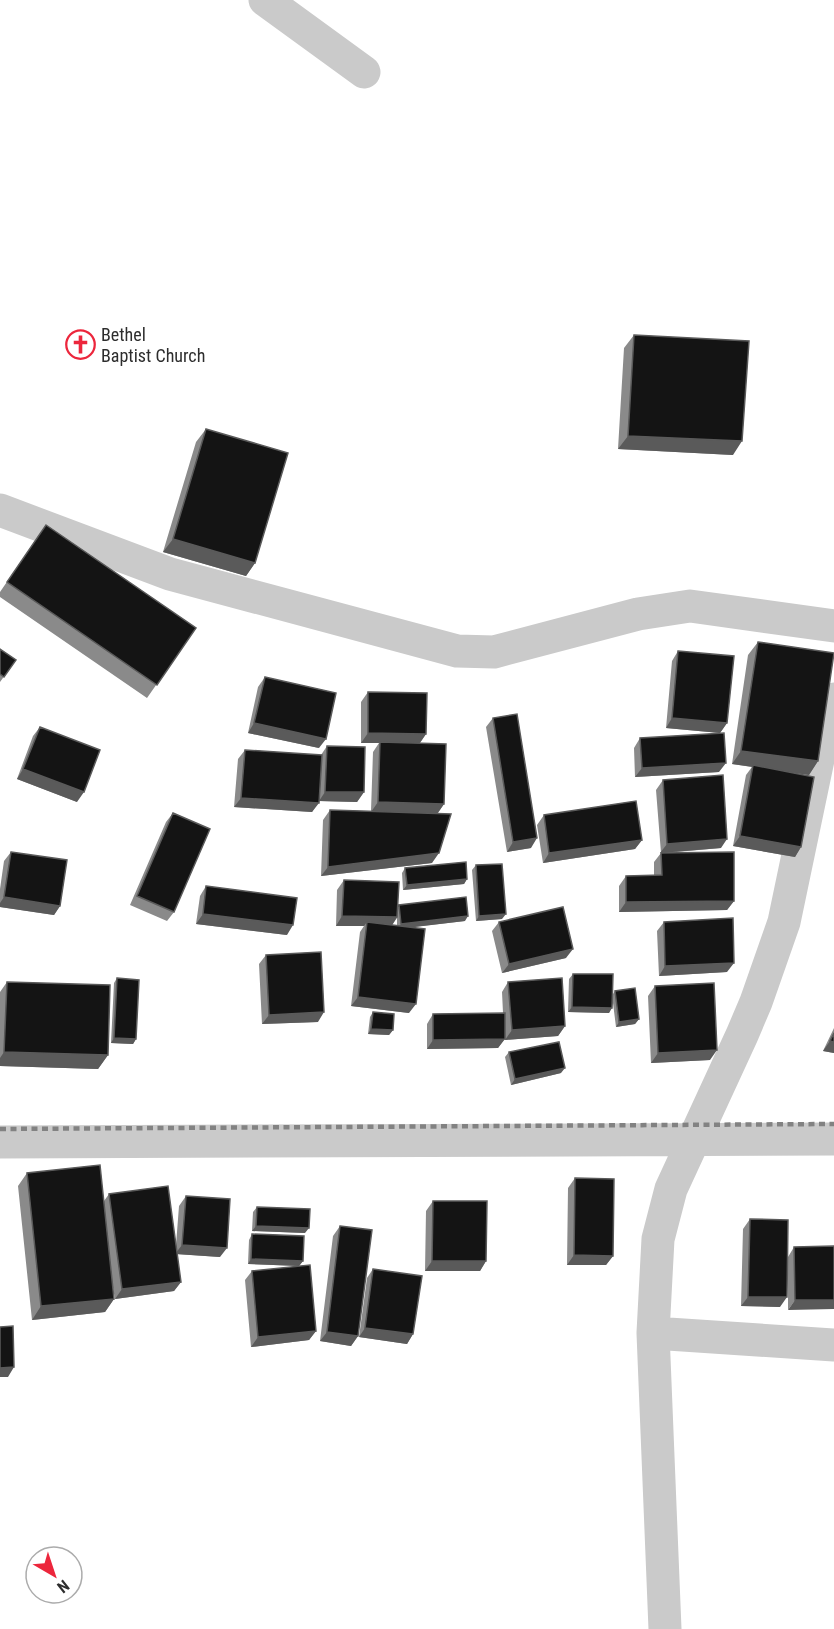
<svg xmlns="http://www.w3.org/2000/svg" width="834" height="1629" viewBox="0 0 834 1629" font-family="'Roboto Condensed',sans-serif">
<rect width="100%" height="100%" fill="#fff"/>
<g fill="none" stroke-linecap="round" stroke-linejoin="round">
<!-- minor -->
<path stroke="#cacaca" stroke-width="33" d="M265,0L364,72
M0,510L170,574L457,651L494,652L638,614L690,606L834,626
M0,1142L834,1139
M653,1333L834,1345
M665,1629L653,1333L658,1239L671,1189L742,1035L756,1002L784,922L820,750L834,699"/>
<!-- rail -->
<path stroke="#828282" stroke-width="4.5" stroke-dasharray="6 4.5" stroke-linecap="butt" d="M0,1129L834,1124"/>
</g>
<!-- wall -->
<path fill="#8a8a8a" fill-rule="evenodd" d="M634,335L733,455L618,449L624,348Z
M206,429L255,563L246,576L163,552L196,442Z
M46,525L196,628L147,698L0,597V592Z
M758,642L818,761L809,775L786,772L801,847L795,857L733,846L746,775L752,767L732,764L748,655Z
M0,649L16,660L0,682Z
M678,651L727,723L720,733L666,728L672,661Z
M265,677L319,748L248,733L258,687Z
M368,692L426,734L420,743L444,804L438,813L432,863L321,876L323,820L330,810L371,811L373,752L379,743H361V702Z
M493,718L531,848L507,852L486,727Z
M40,727L77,802L17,779L33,736Z
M640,738L719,772L635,777L634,748Z
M327,746L364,792L357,802L319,801L312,812L234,807L238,759L245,750L321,755Z
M663,780L721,848L665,853L734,901L727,910L619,912V886L626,876L654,875V862L661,853L656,790Z
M173,813L174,912L167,921L130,905L166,822Z
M544,815L642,840L635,849L543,863L537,825Z
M11,852L60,906L54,915L0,907V889L4,861Z
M476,865L502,919L476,921L472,870Z
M405,868L467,879L464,884L403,890L402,873Z
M344,880L398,908L399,905L465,921L413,927L409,1013L351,1006L360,932L364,926H336L337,890ZM397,918V926L392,925Z
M206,886L287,935L196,924L200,896Z
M499,922L566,958L502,973L492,931Z
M664,922L727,972L659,976L657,931Z
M266,955L318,1022L262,1024L259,964Z
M573,974L613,994L615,991L639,1019L635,1024L616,1027L613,1003L609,1013L568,1012L569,979Z
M117,978L136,1039L133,1044L111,1043L114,983Z
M7,982L108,1055L98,1069L0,1066V992Z
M508,982L565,1026L558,1036L505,1040V1038L498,1048L427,1049V1024L433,1014L503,1013L502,992Z
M655,986L710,1060L651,1063L648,996Z
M373,1012L393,1030L389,1035L368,1034L370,1017Z
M834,1028V1053L823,1051Z
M509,1052L561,1073L511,1085L505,1057Z
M27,1173L104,1201L109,1194L176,1245L179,1206L186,1196L220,1257L177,1254L181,1282L174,1291L115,1299L112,1282L114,1299L105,1312L32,1320L18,1186Z
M575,1178L613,1256L606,1265H567L568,1188Z
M433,1201L486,1261L480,1271H425L426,1211Z
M257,1207L305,1233L252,1231L253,1212Z
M750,1219L780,1307L741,1306L743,1229Z
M340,1226L358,1336L351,1346L320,1341L333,1236Z
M252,1234L303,1261L299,1266L248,1264L249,1240Z
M834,1246L788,1310V1257L794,1247Z
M373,1269L413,1334L407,1344L359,1337L367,1278Z
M252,1271L316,1331L309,1340L251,1347L245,1280Z"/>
<!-- shaded-wall -->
<path fill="#5a5a5a" d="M628,436L742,441L733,455L618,449Z
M173,539L255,563L246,576L163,552Z
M672,718L727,723L720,733L666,728Z
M254,723L326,739L319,748L248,733Z
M368,733L426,734L419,744L380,742L379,743H361Z
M741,751L818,761L809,775L732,764Z
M726,763L719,772L635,777L642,768Z
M23,769L84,792L77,802L17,779Z
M325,792H364L357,802L319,801Z
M241,798L319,803L312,812L234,807Z
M378,802L444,804L437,814L371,812Z
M740,836L801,847L795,857L733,846Z
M537,838L531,848L507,852L513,842Z
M727,839L721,848L660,853L667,844Z
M642,840L635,849L543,863L549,853Z
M439,853L432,863L321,876L328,867Z
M467,879L464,884L403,890L407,885Z
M4,897L60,906L54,915L0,907V903Z
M734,901L727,910L619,912L626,902Z
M203,914L293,925L287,935L196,924Z
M506,914L502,919L476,921L479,916Z
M342,916L397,917L391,927L367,922L364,926H336Z
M468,916L465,921L398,929L401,924Z
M573,949L566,958L502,973L509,964Z
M734,963L727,972L659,976L665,966Z
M358,997L416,1004L409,1013L351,1006Z
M572,1007L612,1008L609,1013L568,1012Z
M324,1012L318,1022L262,1024L269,1015Z
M639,1019L635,1024L616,1027L619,1022Z
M565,1026L558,1036L505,1040L512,1030Z
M371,1029L393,1030L389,1035L368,1034Z
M114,1038L136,1039L133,1044L111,1043Z
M505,1039L498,1048L427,1049L433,1040Z
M830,1041L834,1042V1053L823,1051Z
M717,1050L710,1060L651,1063L658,1053Z
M4,1052L108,1055L98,1069L0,1066V1058Z
M565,1068L561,1073L511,1085L515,1079Z
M256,1226L309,1228L305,1233L252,1231Z
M182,1245L227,1248L220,1257L175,1254Z
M574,1255L613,1256L606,1265H567Z
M251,1259L303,1261L299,1266L248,1264Z
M432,1261H486L480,1271H425Z
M181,1282L174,1291L115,1299L122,1289Z
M748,1297H787L780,1307L741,1306Z
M114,1299L105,1312L32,1320L41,1306Z
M795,1300H834V1309L788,1310Z
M365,1328L413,1334L407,1344L359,1337Z
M316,1331L309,1340L251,1347L258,1337Z
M327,1332L358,1336L351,1346L320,1341Z
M14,1367L8,1377H0V1368Z"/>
<!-- building -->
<path fill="#141414" stroke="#5a5a5a" stroke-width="1.5" d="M634,335L749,341L742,441L628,436Z
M206,429L288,453L255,563L173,539Z
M46,525L196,628L157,685L7,582Z
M758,642L834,653L818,761L741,751Z
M0,649L16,660L4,677L0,674Z
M678,651L734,656L727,723L672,718Z
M265,677L336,693L326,739L254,723Z
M368,692L427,693L426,734L368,733Z
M517,714L537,838L513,842L493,718Z
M40,727L100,750L84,792L23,769Z
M724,733L726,763L642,768L640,738Z
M380,742L446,744L444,804L378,802Z
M327,746L365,747L364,792H325Z
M245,750L322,755L319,803L241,798Z
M753,765L814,777L801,847L740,836Z
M723,775L727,839L667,844L663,780Z
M636,801L642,840L549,853L544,815Z
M330,810L451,814L439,853L328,867Z
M173,813L210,829L174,912L137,896Z
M11,852L67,860L60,906L4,897Z
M734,852V901L626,902V876L662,875L661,853Z
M466,862L467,879L407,885L405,868Z
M502,864L506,914L479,916L476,865Z
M344,880L399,882L397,917L342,916Z
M206,886L297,898L293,925L203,914Z
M466,897L468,916L401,924L399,905Z
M563,907L573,949L509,964L499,922Z
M733,918L734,963L665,966L664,922Z
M367,922L425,929L416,1004L358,997Z
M321,952L324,1012L269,1015L266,955Z
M573,974H613L612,1008L572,1007Z
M117,978L139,980L136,1039L114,1038Z
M562,978L565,1026L512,1030L508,982Z
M7,982L110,985L108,1055L4,1052Z
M714,983L717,1050L658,1053L655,986Z
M635,988L639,1019L619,1022L615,991Z
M373,1012L394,1014L393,1030L371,1029Z
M505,1013V1039L433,1040V1014Z
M834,1033V1042L830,1041Z
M559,1042L565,1068L515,1079L509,1052Z
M100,1165L114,1299L41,1306L27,1173Z
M575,1178L614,1179L613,1256L574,1255Z
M168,1186L181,1282L122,1289L109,1194Z
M186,1196L230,1199L227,1248L182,1245Z
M433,1201H487L486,1261H432Z
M257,1207L310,1209L309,1228L256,1226Z
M750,1219L788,1220L787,1297H748Z
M340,1226L372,1230L358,1336L327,1332Z
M252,1234L304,1236L303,1261L251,1259Z
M834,1246V1300H795L794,1247Z
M310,1265L316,1331L258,1337L252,1271Z
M373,1269L422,1276L413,1334L365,1328Z
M13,1326L14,1367L0,1368V1327Z"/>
<!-- icons -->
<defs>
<symbol id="church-ring" viewBox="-11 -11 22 22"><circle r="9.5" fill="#fff" stroke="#ec263c" stroke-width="1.5"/><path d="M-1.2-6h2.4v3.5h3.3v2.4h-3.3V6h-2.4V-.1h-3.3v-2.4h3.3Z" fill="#ec263c"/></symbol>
</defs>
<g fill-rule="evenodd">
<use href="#church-ring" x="64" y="328" width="33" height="33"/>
</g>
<g text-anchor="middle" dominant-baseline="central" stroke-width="6" stroke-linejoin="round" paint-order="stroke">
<!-- poi labels -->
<g font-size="18" fill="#2d2d2d" stroke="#fff" text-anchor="start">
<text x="101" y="334">Bethel<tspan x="101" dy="21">Baptist Church</tspan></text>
</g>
</g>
<!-- north arrow -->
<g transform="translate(54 1575) rotate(141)"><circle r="28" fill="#ffffff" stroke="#ababab" stroke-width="1.5"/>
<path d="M0-4.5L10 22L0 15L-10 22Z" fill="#ec263c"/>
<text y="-9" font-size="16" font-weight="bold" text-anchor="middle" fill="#2d2d2d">N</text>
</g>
</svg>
